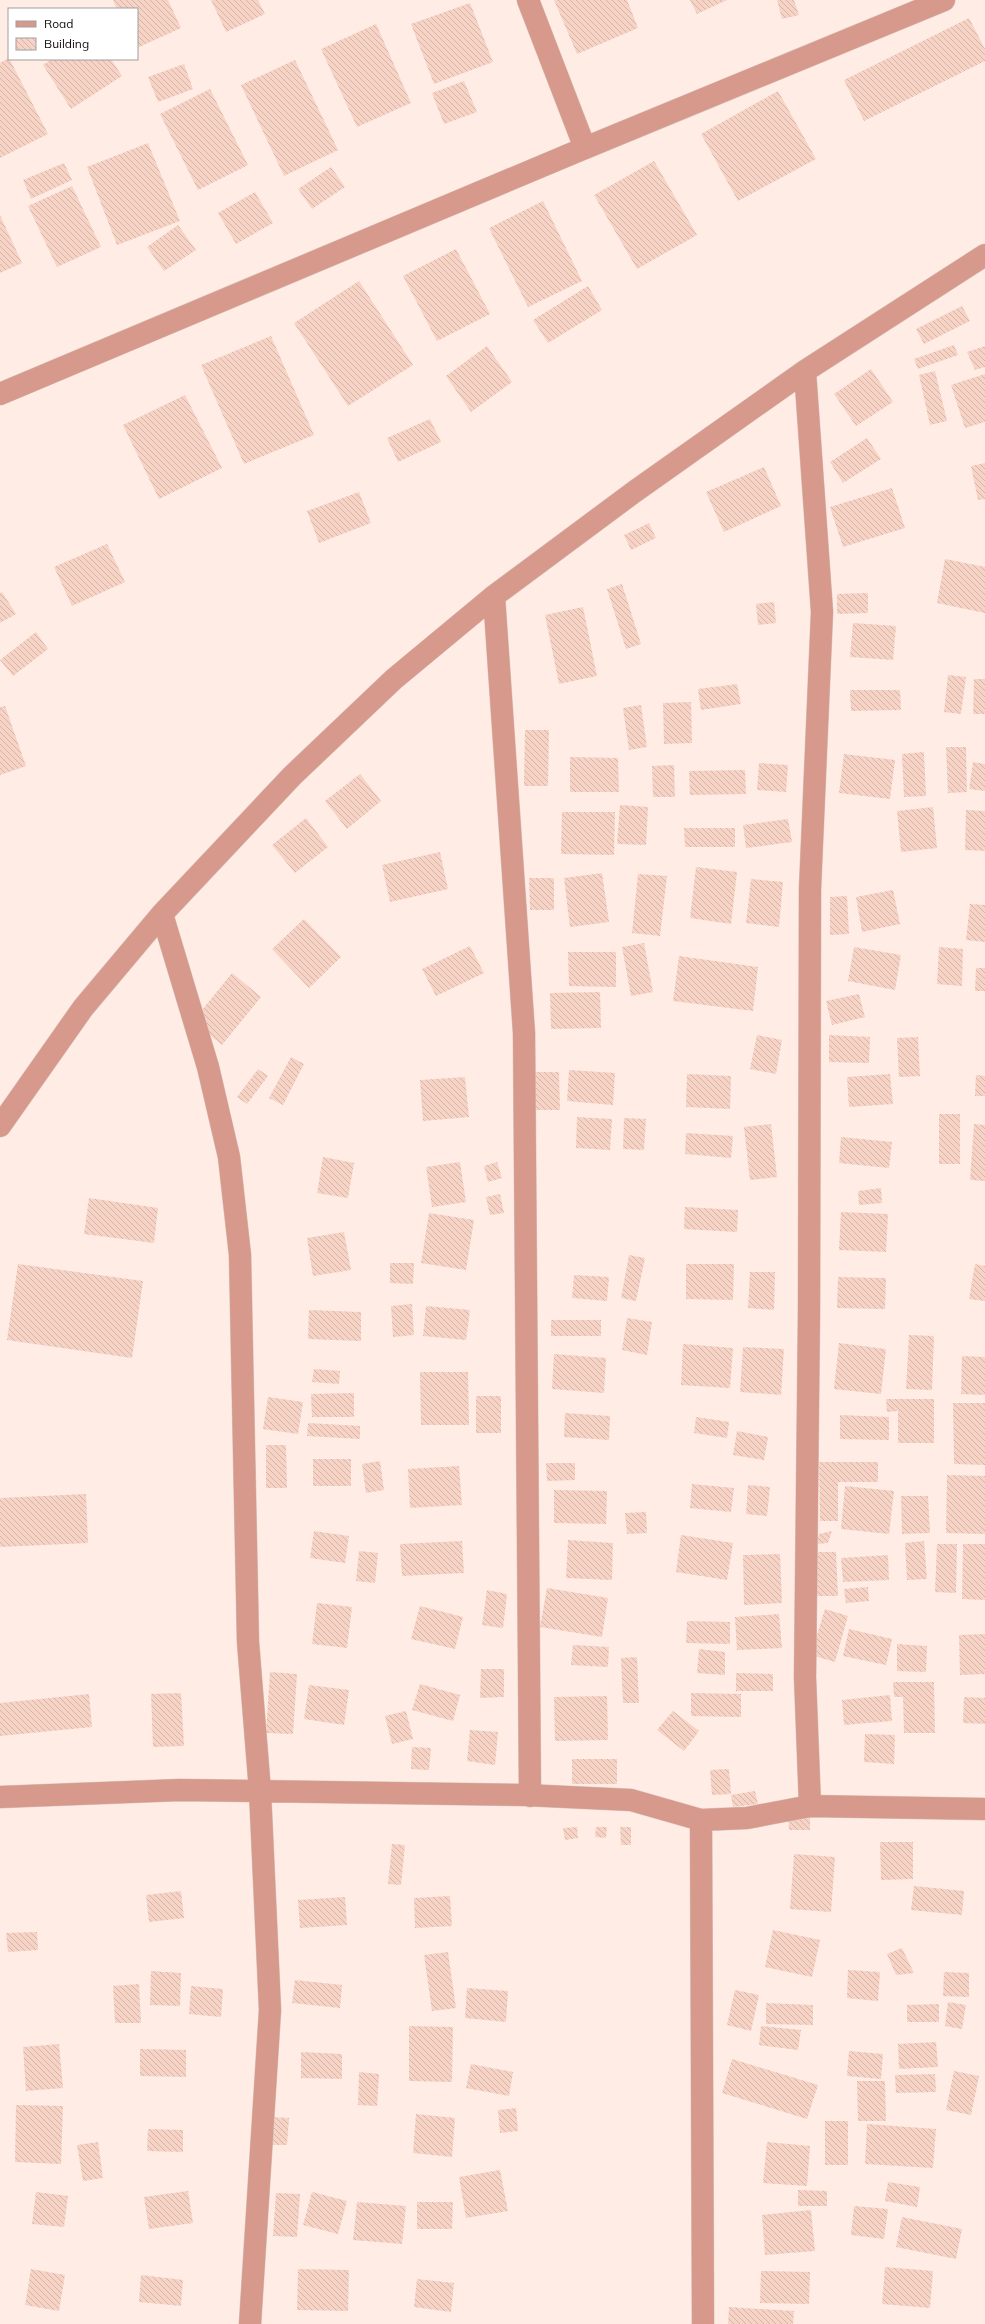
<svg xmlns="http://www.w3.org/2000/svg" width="985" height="2324" viewBox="0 0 985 2324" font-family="Mulish,sans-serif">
<defs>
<pattern id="building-back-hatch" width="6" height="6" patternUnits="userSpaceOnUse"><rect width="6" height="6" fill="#f7d3c5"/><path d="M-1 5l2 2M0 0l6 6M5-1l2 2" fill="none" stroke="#d3b4a8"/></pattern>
</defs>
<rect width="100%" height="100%" fill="#ffece4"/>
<!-- building -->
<path fill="url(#building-back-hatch)" d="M113,0H168L181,28L137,48V9H117Z
M211,0H258L265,14L226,32Z
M554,0H627L638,28L577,54Z
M690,0H727L697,14Z
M777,0H794L799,15L782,19Z
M470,3L493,62L434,84L411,24Z
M969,18L985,49V61L864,121L844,80Z
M376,24L411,103L357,127L321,49Z
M9,58L48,134L0,158V63Z
M52,59H111L122,76L71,109L43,65Z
M295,60L338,150L284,176L241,85Z
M184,64L193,89L158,102L148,77Z
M464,81L477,112L444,124L432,93Z
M210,89L248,165L198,190L160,114Z
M778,91L816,159L738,201L701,134Z
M148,143L180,221L117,245L87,167Z
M654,161L697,235L637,269L594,195Z
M64,163L72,180L31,199L23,180Z
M331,167L345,187L312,209L298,189Z
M72,186L101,247L57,267L28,206Z
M255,192L273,223L236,244L218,213Z
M543,201L582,281L528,307L489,228Z
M0,215L22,263L0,273Z
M178,225L196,250L164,271L147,247Z
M456,249L490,314L437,341L403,276Z
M359,281L413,365L348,406L294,323Z
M588,286L602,310L548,343L533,320Z
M962,306L970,321L924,344L916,329Z
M271,336L314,435L244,464L201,365Z
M954,345L958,355L918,369L914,359Z
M487,346L512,382L471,412L446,376Z
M985,346V367L975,370L967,352Z
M871,369L893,402L856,426L834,394Z
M935,371L947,421L930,425L919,375Z
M985,374V422L965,428L951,385Z
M185,395L222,468L159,499L123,425Z
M430,419L441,442L398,462L387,438Z
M867,438L881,459L843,483L830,462Z
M985,463V499L978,500L971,466Z
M764,467L781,506L724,532L706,492Z
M892,488L905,528L843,547L830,507Z
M359,492L371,523L319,543L307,511Z
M649,523L656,538L631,550L624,535Z
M107,544L125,582L72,606L54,567Z
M945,559L985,567V613L937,603Z
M622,584L641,644L626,649L607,589Z
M2,592L16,614L0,623V593Z
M868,593V613L837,614V594Z
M774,602L776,623L758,625L756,604Z
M583,607L597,676L559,684L545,615Z
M853,623L896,626L893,660L850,657Z
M36,632L48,649L13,676L0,660Z
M948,675L966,677L961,714L944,712Z
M974,679H985V714H973Z
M737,684L741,704L701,710L698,689Z
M850,690H900L901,710L851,711Z
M691,702L692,743L664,744L663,703Z
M641,705L647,747L629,750L623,708Z
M5,706L26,766L0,775V707Z
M525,730H549L548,786H524Z
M946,747H966L967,792L948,793Z
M924,752L926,796L904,797L902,754Z
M844,754L895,760L890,799L839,793Z
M570,757L618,758L619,792H570Z
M973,762L985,764V791L969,789Z
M759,763L788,765L786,792L757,790Z
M674,765L675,797H653L652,766Z
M745,770L746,794L690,795L689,771Z
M360,774L381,801L347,829L325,801Z
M620,805L648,807L646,845L617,844Z
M933,807L937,848L901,852L897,811Z
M966,810L985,811V851L965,850Z
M562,812H615L614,855L561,854Z
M306,818L328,847L295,873L272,845Z
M788,819L792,842L746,848L743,825Z
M684,828H735V847H685Z
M440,852L448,889L390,902L382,865Z
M696,867L737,872L731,924L690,918Z
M602,873L609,922L570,927L564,878Z
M638,874L667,876L660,936L632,933Z
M529,878H554V910H530Z
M751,879L783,882L779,927L746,923Z
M893,890L900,924L862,932L856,897Z
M847,896L849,934L830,935V897Z
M970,904L985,905V942L966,940Z
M304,919L341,957L309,988L272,949Z
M644,943L653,992L631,996L622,947Z
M470,946L484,973L436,996L422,969Z
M854,947L901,955L895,990L848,981Z
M939,947L963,949L962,986L937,984Z
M568,952H616V987L569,986Z
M679,956L758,967L753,1011L673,1001Z
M976,968H985V991H975Z
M232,973L261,997L222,1045L193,1021Z
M600,992L601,1028L551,1029L550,993Z
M859,994L865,1017L832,1025L826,1001Z
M757,1035L782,1040L776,1074L750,1069Z
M829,1035L870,1037L869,1063L829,1062Z
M918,1037L920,1076L899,1077L897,1038Z
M291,1057L304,1064L283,1105L269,1098Z
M258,1069L268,1076L247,1104L237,1097Z
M569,1070L615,1073L613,1105L567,1101Z
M535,1072H559L560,1110H536Z
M687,1074L731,1076L730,1109L686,1107Z
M890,1074L893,1104L849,1107L847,1077Z
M976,1075L985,1076V1096H975Z
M465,1077L469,1117L423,1121L420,1080Z
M939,1114H960V1164H939Z
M577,1117L612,1119L610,1150L576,1148Z
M624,1118L646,1119L644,1150L623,1149Z
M771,1124L777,1177L750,1180L744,1127Z
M974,1124L985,1125V1181L970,1180Z
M686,1133L733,1136L731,1158L685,1154Z
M841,1137L892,1142L889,1168L839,1163Z
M323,1157L354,1163L348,1198L317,1193Z
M460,1162L466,1202L432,1207L426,1167Z
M497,1162L502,1178L488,1182L484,1166Z
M881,1188L882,1203L859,1205L858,1191Z
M500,1194L504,1213L490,1215L486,1197Z
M89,1198L158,1208L154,1243L84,1234Z
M685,1207L738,1210L737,1232L684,1229Z
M841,1212L888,1214L886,1252L839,1250Z
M429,1213L474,1220L466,1270L421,1263Z
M344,1232L351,1270L313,1276L307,1238Z
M629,1255L645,1258L636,1301L621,1298Z
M390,1263H414L413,1284L390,1283Z
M18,1264L143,1281L132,1358L7,1340Z
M686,1264H734L733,1300L686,1299Z
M975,1264L985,1266V1301L969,1299Z
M750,1272H775L774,1310L748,1308Z
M574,1275L609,1277L607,1301L572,1298Z
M838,1277L886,1278L885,1309L837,1308Z
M412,1304L414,1335L393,1337L391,1306Z
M426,1306L470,1310L466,1340L423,1336Z
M309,1310L361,1312V1341L308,1339Z
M627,1318L652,1322L647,1355L622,1350Z
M551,1320H601V1336H551Z
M909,1335L934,1336L932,1390L906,1389Z
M839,1343L886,1349L881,1394L834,1389Z
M683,1344L733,1348L730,1388L681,1385Z
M743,1347L784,1349L781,1395L740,1392Z
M554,1354L606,1358L604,1393L552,1389Z
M962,1356L985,1357V1395L961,1394Z
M314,1369L340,1371L339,1384L312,1382Z
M420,1372H468L469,1425H421Z
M354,1393V1417H312L311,1394Z
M476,1396H501V1433H476Z
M268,1397L303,1402L298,1434L263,1429Z
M886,1399H934V1443H898V1411L887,1412Z
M953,1403H985V1465L954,1464Z
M565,1413L610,1416L609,1440L564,1437Z
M840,1415L889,1417V1440L840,1439Z
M696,1417L729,1422L727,1438L694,1433Z
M308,1423L360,1426V1439L307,1436Z
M737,1431L768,1437L764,1460L733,1455Z
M266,1445H286L287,1488H266Z
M313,1459H351V1486H313Z
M380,1461L384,1490L366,1493L362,1464Z
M819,1462H878V1482H838V1521H820Z
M546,1463H575V1480L547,1481Z
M459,1466L462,1505L410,1508L408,1469Z
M947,1475L985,1476V1534L946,1533Z
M692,1484L734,1488L731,1512L690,1508Z
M748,1485L770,1487L767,1516L746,1514Z
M845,1486L894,1491L889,1534L841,1529Z
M554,1490L607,1491L606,1524L554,1523Z
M86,1494L88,1543L0,1547V1498Z
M901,1496H928L930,1533L902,1534Z
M646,1512L647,1533L627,1534L625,1513Z
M314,1531L349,1536L345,1563L310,1558Z
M832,1531L828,1543L817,1544L819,1534Z
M681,1535L733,1543L727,1580L676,1572Z
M568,1540L613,1543L612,1580L566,1578Z
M462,1541L464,1573L402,1576L400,1544Z
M924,1541L927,1579L907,1580L905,1543Z
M937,1544H957L956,1593L935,1592Z
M963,1544H985V1600L962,1599Z
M359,1551L378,1553L375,1583L356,1581Z
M814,1552H836L838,1596H815Z
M780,1554L782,1603L744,1605L743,1555Z
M888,1555L889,1580L843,1582L841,1558Z
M868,1587L869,1601L846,1603L844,1589Z
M547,1588L608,1598L602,1637L540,1627Z
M487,1590L507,1594L503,1628L482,1625Z
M317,1603L352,1607L347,1648L312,1644Z
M420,1606L463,1617L455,1649L411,1639Z
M825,1609L848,1616L835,1662L811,1655Z
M779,1614L782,1648L737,1650L735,1617Z
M687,1621L730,1622V1644L686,1643Z
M849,1629L892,1639L886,1665L843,1656Z
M985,1634V1674L960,1675L959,1635Z
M897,1644L927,1646L926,1672L897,1671Z
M573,1645L609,1647L608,1667L571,1665Z
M699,1649L725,1652V1675L697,1673Z
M637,1657L639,1703H623L621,1658Z
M481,1669H504V1697L480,1698Z
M270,1672L297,1674L293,1734L266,1733Z
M736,1673L773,1674V1691H736Z
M893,1682H934L935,1733H904L903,1697H894Z
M420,1684L460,1695L453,1721L412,1710Z
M309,1685L349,1690L344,1725L304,1719Z
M181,1693L184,1746L153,1747L151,1694Z
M691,1693L741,1694V1717L691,1716Z
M89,1694L92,1727L0,1736V1703Z
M890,1695L892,1721L844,1725L842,1700Z
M607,1696L608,1740L555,1741L554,1697Z
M964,1697L985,1698V1724L963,1723Z
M406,1711L413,1739L392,1744L385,1716Z
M673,1711L699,1731L684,1751L657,1730Z
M470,1730L498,1732L495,1765L467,1761Z
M865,1734L895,1735L894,1764L864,1762Z
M412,1747L431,1748L429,1770L411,1769Z
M572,1759H617V1784H572Z
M729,1769L731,1794L712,1795L710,1770Z
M755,1791L758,1804L733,1807L731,1795Z
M788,1816L810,1817V1830H789Z
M577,1827L578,1838L565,1840L563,1828Z
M596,1827H607L606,1838L595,1837Z
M620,1827H631V1845H621Z
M880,1842H913V1879L881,1880Z
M392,1844L405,1845L401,1885L388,1884Z
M794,1854L835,1857L831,1912L790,1909Z
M914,1886L964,1891L962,1915L911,1910Z
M181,1891L184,1918L149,1922L146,1895Z
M450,1896L452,1926L415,1928L414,1898Z
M345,1897L347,1925L300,1928L298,1900Z
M773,1930L820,1940L812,1977L765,1967Z
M37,1932L38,1950L8,1952L6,1933Z
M902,1948L914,1973L896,1975L887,1954Z
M448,1952L456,2008L432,2011L424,1955Z
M848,1970L880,1972L878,2001L847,1998Z
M151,1971L181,1973L180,2006L150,2005Z
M944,1972L969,1973V1997L943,1996Z
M295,1980L342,1985L340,2008L292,2003Z
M139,1984L141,2023H115L113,1986Z
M191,1986L223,1989L221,2017L189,2014Z
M467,1988L508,1991L506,2022L465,2018Z
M735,1990L759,1995L751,2031L727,2025Z
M948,2002L966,2005L962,2029L945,2026Z
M766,2003L813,2005V2025L766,2024Z
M939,2004V2022H907V2005Z
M409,2026L453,2027L452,2082L409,2081Z
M761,2026L801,2030L798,2050L759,2045Z
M936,2042L938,2067L899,2069L898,2044Z
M59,2044L63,2088L26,2091L23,2047Z
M140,2049L186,2050V2077L140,2076Z
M849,2051L883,2054L881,2079L847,2076Z
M301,2052L342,2054V2079L301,2078Z
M732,2059L818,2085L807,2119L722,2093Z
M471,2064L513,2072L509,2096L466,2088Z
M954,2071L979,2076L971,2115L946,2110Z
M359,2072L379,2074L377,2106L358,2105Z
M935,2074L936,2092L896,2093L895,2075Z
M857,2081H885L886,2121H858Z
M16,2105L63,2106L61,2164L15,2162Z
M516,2108L518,2131L500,2133L498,2110Z
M416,2114L455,2118L452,2157L413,2153Z
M270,2117L289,2118L287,2145H269Z
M825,2121H848V2165H825Z
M867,2124L936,2129L933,2168L865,2164Z
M148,2129L183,2130V2152L147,2151Z
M98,2142L103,2178L83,2181L77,2145Z
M767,2142L810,2146L807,2186L763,2183Z
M500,2170L508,2211L466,2218L459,2177Z
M888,2182L920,2187L917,2207L885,2201Z
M798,2190L827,2191V2206H798Z
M188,2191L193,2223L149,2229L144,2197Z
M36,2192L68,2196L64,2227L32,2224Z
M312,2192L347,2201L338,2234L303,2225Z
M276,2193L300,2194L297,2237L273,2236Z
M357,2202L406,2206L402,2244L353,2240Z
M417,2202H453L452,2229H417Z
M854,2206L888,2209L884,2239L851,2235Z
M811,2210L815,2251L765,2255L762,2215Z
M902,2217L962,2229L956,2259L896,2247Z
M885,2267L933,2271L930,2308L882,2304Z
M31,2269L65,2275L59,2311L25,2305Z
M298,2269L349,2270L348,2311L297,2310Z
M761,2271L810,2272L809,2304L760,2303Z
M141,2275L183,2280L181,2306L139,2302Z
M417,2279L454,2283L451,2312L414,2307Z
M729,2307L794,2311L793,2324H728Z"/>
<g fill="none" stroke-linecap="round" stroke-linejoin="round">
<defs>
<path id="minor" d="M585,148L944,0
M805,371L822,612L810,889L809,1311L805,1677L810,1806
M0,394L585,148L528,0
M494,596L524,1033L530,1796
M162,914L208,1067L229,1157L240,1255L248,1642L260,1791L270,2010L250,2324
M0,1126L83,1008L162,914L292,776L394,679L494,596L634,492L805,371L985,255
M0,1797L180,1790L525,1795L631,1800L701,1820L747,1818L810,1806L985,1809
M701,1820L703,2324"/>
</defs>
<!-- minor casing -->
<use href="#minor" stroke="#d9c8c1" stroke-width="23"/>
<!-- minor -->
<use href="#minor" stroke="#d7998c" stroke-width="22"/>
</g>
<!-- legend -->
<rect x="8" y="8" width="130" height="52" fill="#ffffff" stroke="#a19e9d"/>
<rect x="16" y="21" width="20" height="6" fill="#d7998c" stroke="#a19e9d"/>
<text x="44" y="28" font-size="12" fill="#130d0b">Road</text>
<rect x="16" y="38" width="20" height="12" fill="url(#building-back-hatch)" stroke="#a19e9d"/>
<text x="44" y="48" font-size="12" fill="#130d0b">Building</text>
</svg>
